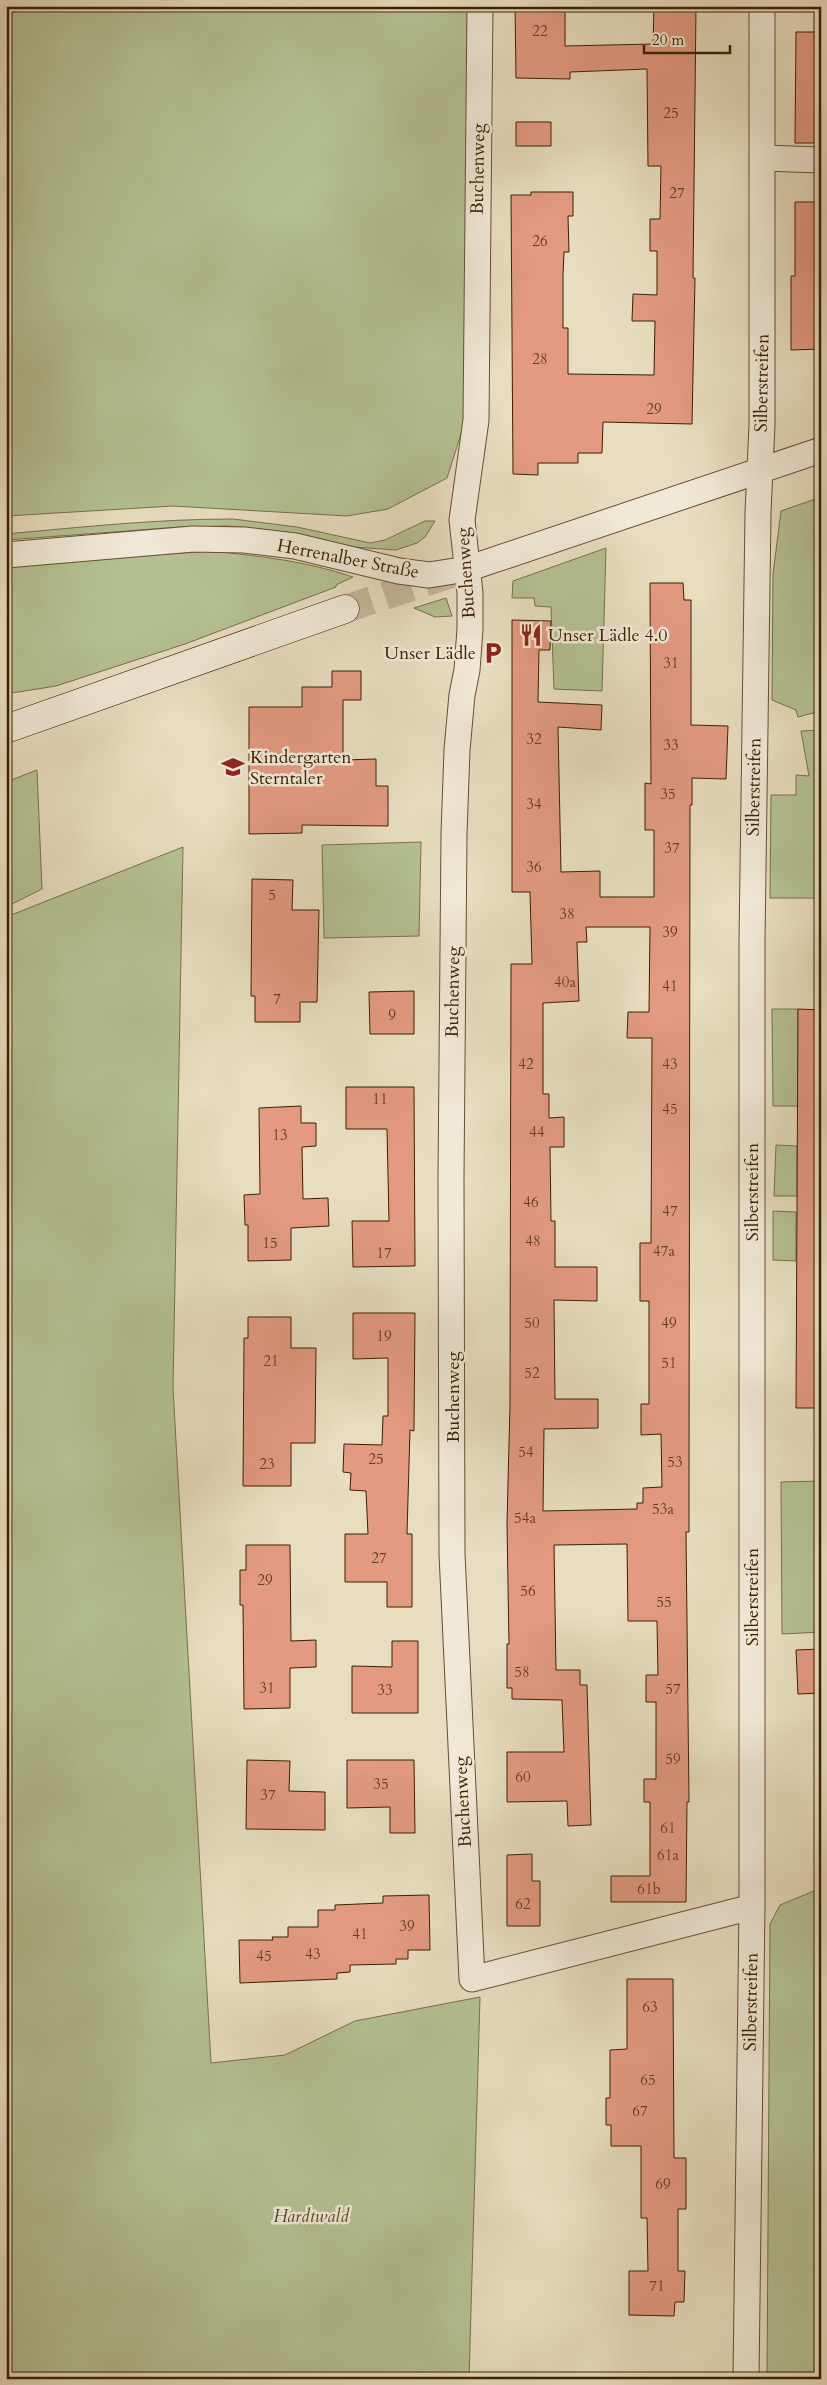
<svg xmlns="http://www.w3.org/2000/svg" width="827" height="2385" viewBox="0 0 827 2385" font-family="Cardo,serif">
<rect width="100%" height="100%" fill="#e8ddc1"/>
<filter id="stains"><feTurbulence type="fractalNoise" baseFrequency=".004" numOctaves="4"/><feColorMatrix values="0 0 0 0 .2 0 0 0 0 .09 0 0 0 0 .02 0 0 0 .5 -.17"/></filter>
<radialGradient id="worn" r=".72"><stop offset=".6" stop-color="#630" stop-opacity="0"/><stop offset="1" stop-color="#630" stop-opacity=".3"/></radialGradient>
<!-- green -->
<path fill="#b4c194" stroke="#78704b" d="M6,6H469L466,418L447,478L388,509L347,516L173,506L6,516Z
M821,497V711L798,717L796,710L772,700L773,574L781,511Z
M233,519L297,527L370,543L385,540L425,521H435L425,537L417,543L396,550L353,547L293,533L229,526L180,527L6,540V534C82,527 157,519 233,519Z
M606,548L602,691L554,689L551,607L535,606L534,598H512L513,581Z
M210,551C260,556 306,561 353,577L336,585V587L185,644L56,686L6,694V566Z
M446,598L452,616L435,617L414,608Z
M821,730V898H770L771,795H796V775L809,776L801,731Z
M37,770L42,889L6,907V782Z
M421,842L419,936L324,938L322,845Z
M183,847L173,1388L211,2063L285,2055L355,2021L480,1997L469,2379H6V917Z
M772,1009H798V1106H773Z
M776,1145L797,1146V1196H774Z
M773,1211L796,1212V1261L773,1260Z
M821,1481V1632L782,1634L781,1482Z
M821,1888V2379H767L770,1924L780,1905Z"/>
<!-- building -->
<path fill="#e39a81" stroke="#3b2002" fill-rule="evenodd" d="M515,6H565V46L653,44L654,6H696L693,278H695L692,424L603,422L602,453H578V463H538V475L513,474L511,195H531V192H573V216H568L569,252H564L563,275V328H568V374L654,375L655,321H632L633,294L657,295V251H650V219H660L661,166H648L647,69L570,72V79L516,78Z
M796,32H821V143H795Z
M516,122H551V146H516Z
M795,202H821V349L791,350V276H795Z
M650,583H683L684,600H691V725L728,726L726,779L692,778V805H690L689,1487V1532H686L689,1802H687L686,1902H611V1876H650V1802H644V1779H656V1702H646V1675H658L657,1621H628L627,1544L554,1545L556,1670H580V1685H587L591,1825L568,1826L567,1801L507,1802V1752H564L562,1700L512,1699V1688H507V1644H509L507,1524L510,1403L511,964H532L530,892H512V620L551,621L550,650H539L538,702L602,705L601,730L558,727L561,872L600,871V897H654V830H645V783L651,784ZM586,927H650L649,1012H628L627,1038H652L651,1243H640V1301H649V1404H641V1435L661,1434L662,1487L643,1488V1503H637V1509L543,1511L544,1429L598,1428V1399H555L554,1300L597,1301V1267H555V1221H551L550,1147H564V1117L549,1118V1094H543V1003L579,1001L577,942H587Z
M332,671H361V700H343V760L376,759V786H388V826L302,825V833L249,834V707H302V687H332Z
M252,879L293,880L292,910H319L317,1002H300V1022H255V996H251Z
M414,991V1034H370L369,992Z
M798,1009L821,1010V1408H796Z
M346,1087H414L415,1266L353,1267L352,1221H389L387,1129H346Z
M301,1106V1123H316V1146L302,1147L303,1199L328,1198L329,1226L291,1228V1260L248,1261V1225H245L244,1195L260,1194L259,1108Z
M353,1313H415L414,1431L410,1430L407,1534H412V1607H387V1582H345V1534H368L366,1491L350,1490L351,1473L343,1472L344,1444L382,1445L383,1416H388V1358L353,1359Z
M248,1317H291V1348H316L315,1443H291V1486H243L244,1338H248Z
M246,1545H290L291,1641L316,1640V1667L290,1668V1708L244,1709L243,1605H240V1570H246Z
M392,1641H418V1713H352V1666L392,1667Z
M821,1649V1693L798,1694L796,1650Z
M247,1760L290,1761L289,1791L325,1792V1830L246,1829Z
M347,1760H414L415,1833H390V1807L347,1808Z
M532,1854V1881H540V1926H507V1855Z
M429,1895L430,1950H408V1959H396V1964L350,1965V1972L337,1973V1979L240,1983L239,1940H273L272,1937H288V1927H318V1910H335V1905L383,1903V1896Z
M627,1979H673L674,2158H686V2209H678V2271H685L684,2302H675L674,2316L629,2315V2271H648L647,2218H641V2146H611V2125H606V2098H610V2050L627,2049Z"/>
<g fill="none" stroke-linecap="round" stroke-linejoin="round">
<!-- secondary-tunnel -->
<path stroke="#c5b79b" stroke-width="28" stroke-dasharray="28 14" stroke-linecap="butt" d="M345,609L451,574"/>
<defs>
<path id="minor" d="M480,6L476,420L462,520L470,593V629L467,670L462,695L457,750L454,834L451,1178L452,1554L472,1979L752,1907
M762,158L821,160
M6,555L193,539L244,540L295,546L399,571L429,575L467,569L821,450
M746,2379L752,1907V941L758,513L762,425V6"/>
<path id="secondary" d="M6,729L345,609"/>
</defs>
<!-- minor casing -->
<use href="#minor" stroke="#664f32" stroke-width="27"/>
<!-- secondary casing -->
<use href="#secondary" stroke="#3b2002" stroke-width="29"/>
<!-- minor -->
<use href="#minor" stroke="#f0e9d7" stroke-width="25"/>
<!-- secondary -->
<use href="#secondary" stroke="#f0e9d7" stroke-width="28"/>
</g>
<!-- icons -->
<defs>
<symbol id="restaurant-bare" viewBox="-9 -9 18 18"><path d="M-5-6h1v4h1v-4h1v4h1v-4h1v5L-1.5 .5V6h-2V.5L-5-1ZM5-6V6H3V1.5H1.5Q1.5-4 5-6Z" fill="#8f2418" stroke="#f0e9d7" stroke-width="2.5" paint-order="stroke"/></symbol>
<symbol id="parking-bare" viewBox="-9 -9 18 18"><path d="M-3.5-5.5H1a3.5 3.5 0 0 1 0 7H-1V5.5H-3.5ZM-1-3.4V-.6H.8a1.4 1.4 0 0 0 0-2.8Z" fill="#8f2418" stroke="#f0e9d7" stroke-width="2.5" paint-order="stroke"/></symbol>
<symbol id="school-bare" viewBox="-9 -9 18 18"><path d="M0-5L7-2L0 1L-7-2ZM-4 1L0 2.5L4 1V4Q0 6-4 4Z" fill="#8f2418" stroke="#f0e9d7" stroke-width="2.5" paint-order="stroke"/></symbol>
</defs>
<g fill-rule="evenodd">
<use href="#restaurant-bare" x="515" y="619" width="32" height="32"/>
<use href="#parking-bare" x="477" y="637" width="32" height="32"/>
<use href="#school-bare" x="217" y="751" width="32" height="32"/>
</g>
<g text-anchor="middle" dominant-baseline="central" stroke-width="5" stroke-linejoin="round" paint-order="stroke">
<!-- number labels -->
<g font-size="15" fill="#653e22">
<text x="540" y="31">22</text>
<text x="671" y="113">25</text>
<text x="677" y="193">27</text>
<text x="540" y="241">26</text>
<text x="540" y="359">28</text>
<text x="654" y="409">29</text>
<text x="671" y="663">31</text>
<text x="534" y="739">32</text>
<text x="671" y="745">33</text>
<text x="668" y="794">35</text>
<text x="534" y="804">34</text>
<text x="672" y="848">37</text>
<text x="534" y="867">36</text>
<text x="272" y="895">5</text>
<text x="567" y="914">38</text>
<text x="670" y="932">39</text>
<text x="565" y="982">40a</text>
<text x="670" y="986">41</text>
<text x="277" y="999">7</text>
<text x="392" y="1015">9</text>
<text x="526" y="1064">42</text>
<text x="670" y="1064">43</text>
<text x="380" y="1099">11</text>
<text x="670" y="1109">45</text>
<text x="537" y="1132">44</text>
<text x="280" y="1135">13</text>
<text x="531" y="1202">46</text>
<text x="670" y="1211">47</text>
<text x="533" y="1241">48</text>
<text x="270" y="1243">15</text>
<text x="664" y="1251">47a</text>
<text x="384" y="1253">17</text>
<text x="532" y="1323">50</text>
<text x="669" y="1323">49</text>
<text x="384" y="1336">19</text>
<text x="271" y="1361">21</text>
<text x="669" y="1363">51</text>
<text x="532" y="1373">52</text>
<text x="526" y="1452">54</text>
<text x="376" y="1459">25</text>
<text x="675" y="1462">53</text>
<text x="267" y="1464">23</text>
<text x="663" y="1509">53a</text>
<text x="525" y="1518">54a</text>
<text x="379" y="1558">27</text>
<text x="265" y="1580">29</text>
<text x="528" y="1591">56</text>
<text x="664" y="1602">55</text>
<text x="522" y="1672">58</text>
<text x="267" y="1688">31</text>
<text x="673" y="1689">57</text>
<text x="385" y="1690">33</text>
<text x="673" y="1759">59</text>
<text x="523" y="1777">60</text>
<text x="381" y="1784">35</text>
<text x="268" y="1795">37</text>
<text x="668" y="1828">61</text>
<text x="668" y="1855">61a</text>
<text x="649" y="1889">61b</text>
<text x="523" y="1904">62</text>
<text x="407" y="1926">39</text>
<text x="360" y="1934">41</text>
<text x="313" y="1954">43</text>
<text x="264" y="1956">45</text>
<text x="650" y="2007">63</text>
<text x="648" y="2080">65</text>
<text x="640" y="2111">67</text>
<text x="663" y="2184">69</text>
<text x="657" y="2286">71</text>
</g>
<!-- street labels -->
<g font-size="18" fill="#3b2002" stroke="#f0e9d7">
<text transform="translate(478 169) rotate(-89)">Buchenweg</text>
<text transform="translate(762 383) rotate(-89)">Silberstreifen</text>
<text transform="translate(348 559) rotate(11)">Herrenalber Straße</text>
<text transform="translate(466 573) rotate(-94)">Buchenweg</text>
<text transform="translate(754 787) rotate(-89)">Silberstreifen</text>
<text transform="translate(453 992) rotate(-89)">Buchenweg</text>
<text transform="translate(752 1192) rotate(-90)">Silberstreifen</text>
<text transform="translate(453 1397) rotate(-90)">Buchenweg</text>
<text transform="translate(752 1597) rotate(-90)">Silberstreifen</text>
<text transform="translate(463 1802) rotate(-93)">Buchenweg</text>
<text transform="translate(751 2002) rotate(-89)">Silberstreifen</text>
</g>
<!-- poi labels -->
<g font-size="18" fill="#3b2002" stroke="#f0e9d7" text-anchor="start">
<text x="548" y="635">Unser Lädle 4.0</text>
<text x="476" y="653" text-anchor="end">Unser Lädle</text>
<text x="250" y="757">Kindergarten<tspan x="250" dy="21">Sterntaler</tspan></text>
</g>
<!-- park labels -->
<g font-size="18" font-style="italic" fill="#594826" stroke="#f0e9d7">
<text x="311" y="2216">Hardtwald</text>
</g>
</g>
<!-- margin -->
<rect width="827" height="2385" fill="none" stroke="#e8ddc1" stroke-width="25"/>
<rect x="8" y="8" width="812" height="2370" fill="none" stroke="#3b2002" stroke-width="2.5"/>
<rect x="12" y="12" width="802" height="2360" fill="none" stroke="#3b2002"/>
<!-- scale -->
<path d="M644 45v8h86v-8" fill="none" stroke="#3b2002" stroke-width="2.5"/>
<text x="652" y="45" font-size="15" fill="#3b2002" stroke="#f0e9d7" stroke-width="4" paint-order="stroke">20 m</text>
<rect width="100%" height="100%" filter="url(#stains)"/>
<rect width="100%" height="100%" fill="url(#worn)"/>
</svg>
